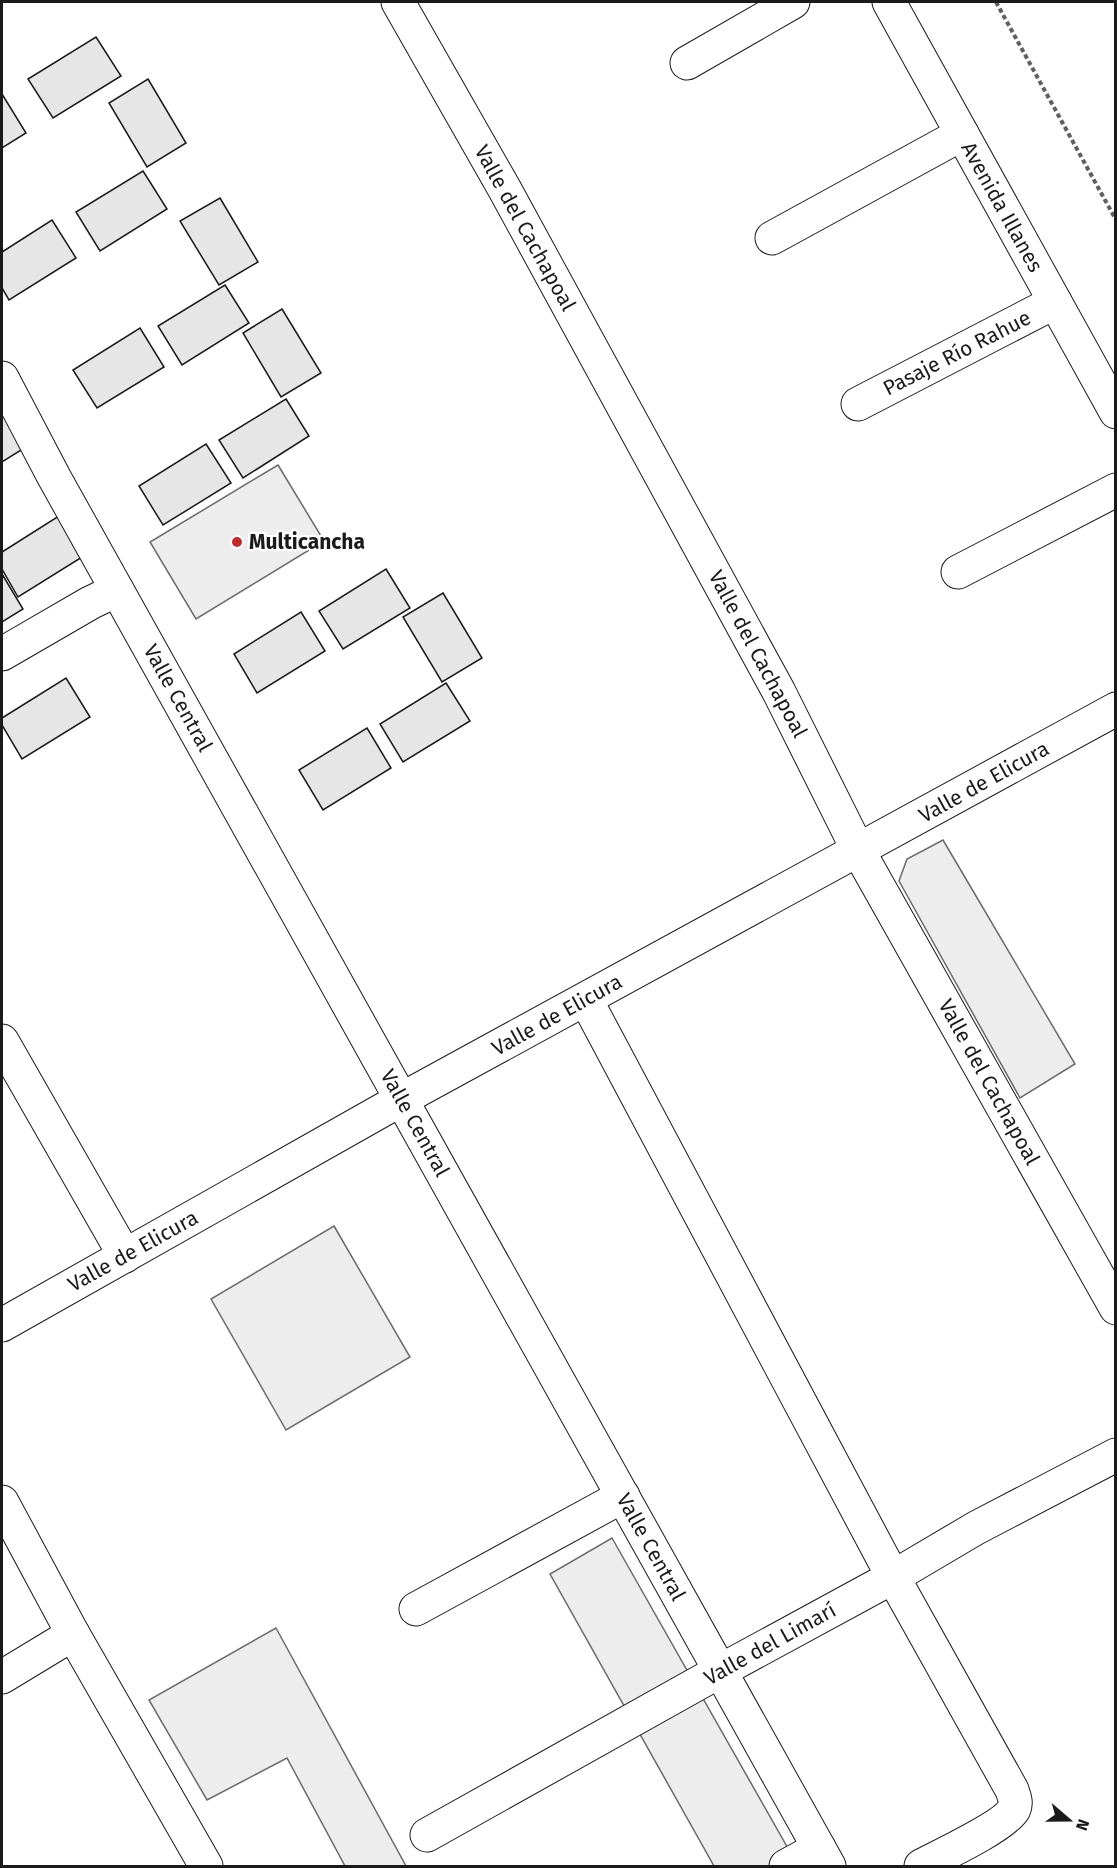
<svg xmlns="http://www.w3.org/2000/svg" width="1117" height="1868" font-family="'Fira Sans',sans-serif">
<style>
.built{fill:#ededed;stroke:#6a6a6a;stroke-width:1.5}
.building{fill:#e6e6e6;stroke:#1a1a1a;stroke-width:1.5}
.lines{fill:none;stroke-linecap:round;stroke-linejoin:round}
.minor-casing{stroke:#1a1a1a;stroke-width:35}
.path{stroke:#5f5f5f;stroke-width:4;stroke-dasharray:4.5 3;stroke-linecap:butt}
.minor{stroke:#fff;stroke-width:33}
.poi-dot{fill:#c62828;stroke:#fff;stroke-width:2}
.labels{text-anchor:middle;stroke-width:4.5;stroke-linejoin:round;paint-order:stroke}
.street-label{font-size:21px;fill:#1a1a1a;stroke:#fff}
.poi-label{font-size:21px;font-weight:bold;fill:#1a1a1a;stroke:#fff;text-anchor:start}
</style>
<rect width="100%" height="100%" fill="#fff"/>
<g class="built">
<path d="M278,465l46,76 -128,78 -46,-77z"/>
<path d="M943,840l132,224 -55,34 -121,-217 8,-22z"/>
<path d="M334,1226l76,131 -124,73 -75,-131z"/>
<path d="M612,1538l186,328h-84l-164,-292z"/>
<path d="M276,1628l130,238h-61l-58,-108 -80,42 -58,-100z"/>
</g>
<g class="building">
<path d="M96,37l25,39 -68,42 -25,-39z"/>
<path d="M148,79l38,64 -39,24 -38,-64z"/>
<path d="M2,94l24,39 -24,15z"/>
<path d="M143,171l24,38 -67,42 -24,-39z"/>
<path d="M220,198l38,64 -39,23 -39,-64z"/>
<path d="M52,220l24,38 -67,42 -7,-12v-36z"/>
<path d="M225,285l24,38 -67,42 -24,-39z"/>
<path d="M282,309l39,64 -40,24 -38,-64z"/>
<path d="M140,328l24,39 -67,41 -24,-38z"/>
<path d="M286,399l23,37 -66,42 -24,-38z"/>
<path d="M2,409l24,38 -24,15z"/>
<path d="M206,444l25,39 -68,42 -24,-39z"/>
<path d="M62,514l25,40 -69,43 -16,-28v-17z"/>
<path d="M386,569l24,39 -67,41 -24,-38z"/>
<path d="M2,574l21,35 -21,13z"/>
<path d="M443,593l39,65 -40,24 -39,-65z"/>
<path d="M301,612l24,39 -68,42 -23,-39z"/>
<path d="M66,678l24,39 -68,42 -20,-34v-7z"/>
<path d="M446,683l24,38 -67,41 -23,-38z"/>
<path d="M367,728l24,40 -68,42 -24,-40z"/>
</g>
<g class="lines">
<defs>
<g id="minor">
<path d="M398,2l106,186 275,504 79,158 258,458"/>
<path d="M889,2l227,410"/>
<path d="M687,63l106,-61"/>
<path d="M772,238l190,-104"/>
<path d="M2,378l52,99 775,1389"/>
<path d="M858,404l197,-102"/>
<path d="M958,572l158,-82"/>
<path d="M2,654l88,-51 27,-13"/>
<path d="M586,1000l307,577 119,213c2,6 5,13 2,19 -9,17 -74,47 -93,57"/>
<path d="M2,1041l123,215"/>
<path d="M2,1325l400,-226 714,-390"/>
<path d="M2,1502l71,132 133,232"/>
<path d="M416,1609l207,-113"/>
<path d="M2,1677l71,-43"/>
<path d="M427,1835l293,-164 173,-94 83,-49 140,-73"/>
<path d="M786,1866l33,-18"/>
</g>
</defs>
<use href="#minor" class="minor-casing"/>
<path class="path" d="M996,2l120,218"/>
<use href="#minor" class="minor"/>
</g>
<circle class="poi-dot" cx="237" cy="542" r="6"/>
<g class="labels">
<g class="street-label">
<text transform="translate(1002 207) rotate(61)" y="7">Avenida Illanes</text>
<text transform="translate(525 228) rotate(61)" y="7">Valle del Cachapoal</text>
<text transform="translate(957 353) rotate(-27)" y="7">Pasaje Río Rahue</text>
<text transform="translate(758 654) rotate(62)" y="7">Valle del Cachapoal</text>
<text transform="translate(178 698) rotate(61)" y="7">Valle Central</text>
<text transform="translate(984 782) rotate(-29)" y="7">Valle de Elicura</text>
<text transform="translate(557 1015) rotate(-29)" y="7">Valle de Elicura</text>
<text transform="translate(989 1082) rotate(61)" y="7">Valle del Cachapoal</text>
<text transform="translate(415 1123) rotate(61)" y="7">Valle Central</text>
<text transform="translate(133 1251) rotate(-29)" y="7">Valle de Elicura</text>
<text transform="translate(651 1547) rotate(61)" y="7">Valle Central</text>
<text transform="translate(770 1644) rotate(-29)" y="7">Valle del Limarí</text>
</g>
<g class="poi-label">
<text x="249" y="549">Multicancha</text>
</g>
</g>
<rect width="1117" height="1868" fill="none" stroke="#1a1a1a" stroke-width="6"/>
<g transform="translate(1069 1820) rotate(110)" stroke="#ffffff" stroke-width="4.5" paint-order="stroke">
<path d="M0-4.5L10 22L0 15L-10 22Z" fill="#1a1a1a"/>
<text y="-9" font-size="16" font-weight="bold" text-anchor="middle" fill="#1a1a1a">N</text>
</g>
</svg>
